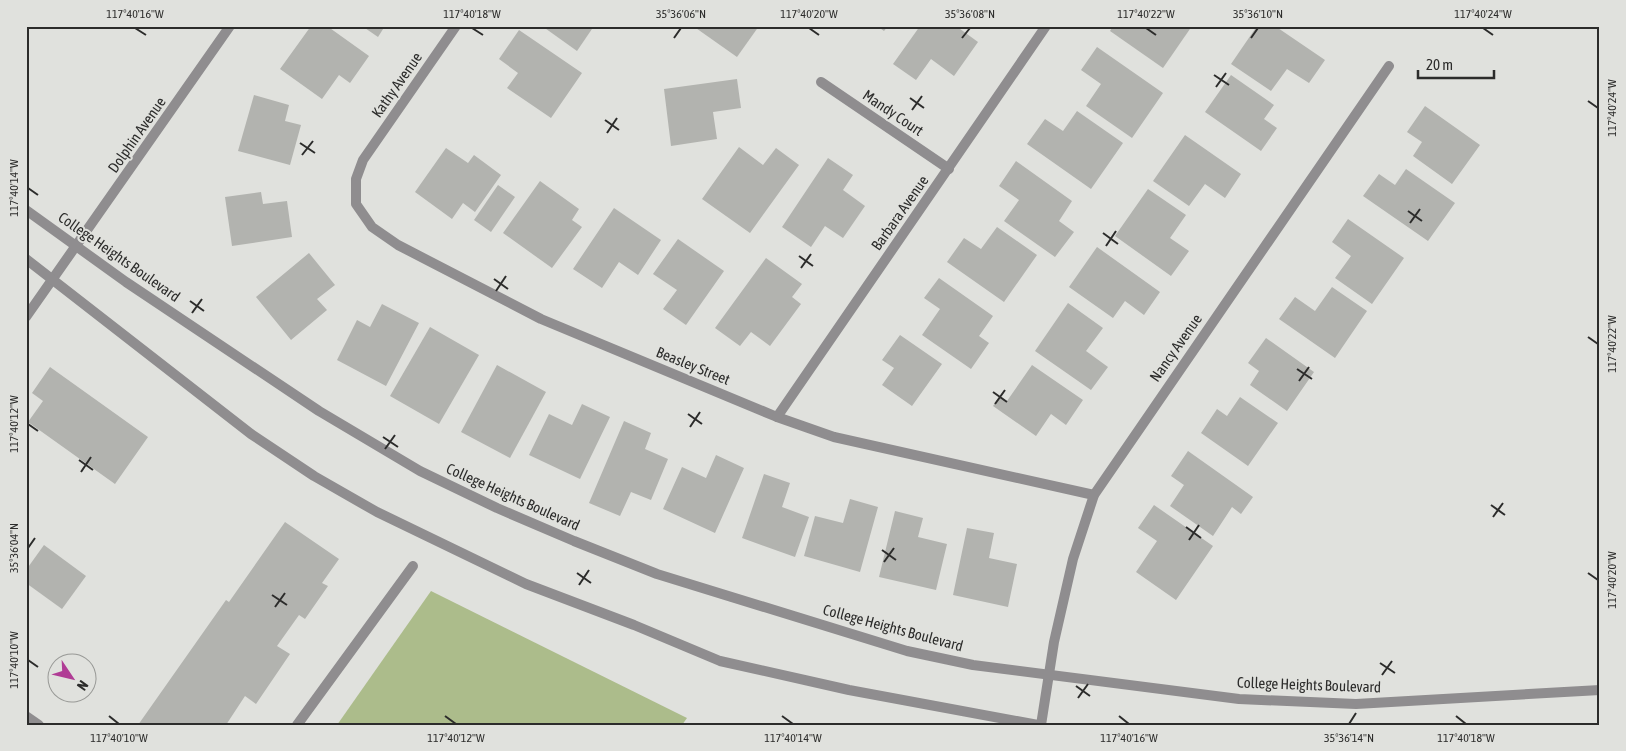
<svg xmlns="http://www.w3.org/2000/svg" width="1626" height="751" font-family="'Asap Condensed',sans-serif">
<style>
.green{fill:#acbc8b}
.building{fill:#b2b3af}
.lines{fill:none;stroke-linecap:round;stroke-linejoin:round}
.service{stroke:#8f8d8f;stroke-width:10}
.minor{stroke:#8f8d8f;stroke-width:10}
.tertiary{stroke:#8f8d8f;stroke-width:10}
.ticks{fill:none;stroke:#2c2c2b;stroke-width:2}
.labels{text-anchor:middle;stroke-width:4;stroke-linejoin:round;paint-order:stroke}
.street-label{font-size:15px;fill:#2c2c2b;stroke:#e0e1dd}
.neatline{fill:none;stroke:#2c2c2b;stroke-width:2}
.ticks-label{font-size:12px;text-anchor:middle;fill:#2c2c2b}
</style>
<rect width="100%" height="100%" fill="#e0e1dd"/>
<path class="green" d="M431,591l256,127 -5,7h-345z"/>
<g class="building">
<path d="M311,26h16l42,30 -19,27 -11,-8 -17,24 -42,-30z"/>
<path d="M362,26h23l-7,11z"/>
<path d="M542,26h52l-17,25z"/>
<path d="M693,26h66l-22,31z"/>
<path d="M877,26h11l-4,5z"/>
<path d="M920,26h36l22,16 -24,34 -23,-17 -15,21 -23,-16z"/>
<path d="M1113,26h79l-29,42 -53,-37z"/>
<path d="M1257,26h18l50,34 -16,23 -22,-14 -16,22 -40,-27z"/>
<path d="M519,30l63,43 -31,45 -44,-30 11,-15 -19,-14z"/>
<path d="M1097,47l66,46 -31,45 -46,-32 15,-22 -20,-14z"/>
<path d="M1231,75l43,30 -10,14 13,9 -16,23 -56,-39z"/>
<path d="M737,79l4,29 -28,4 4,27 -46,7 -7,-57z"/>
<path d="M254,95l35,10 -4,16 16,4 -11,40 -52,-14z"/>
<path d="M1425,106l55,39 -28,39 -39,-28 9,-14 -15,-10z"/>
<path d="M1077,111l46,32 -32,46 -64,-45 18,-25 18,12z"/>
<path d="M1185,135l56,39 -16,24 -20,-14 -16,22 -36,-25z"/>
<path d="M739,147l24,18 13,-17 23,17 -49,68 -48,-34z"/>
<path d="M446,148l22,15 6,-8 27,20 -26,37 -12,-9 -11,16 -37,-27z"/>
<path d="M828,158l25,17 -10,15 22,16 -22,32 -18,-12 -14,21 -29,-20z"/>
<path d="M1016,161l56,40 -13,20 15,11 -19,25 -51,-36 15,-21 -20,-14z"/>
<path d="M1406,169l49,34 -27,38 -65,-45 16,-22 16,11z"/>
<path d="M540,181l39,28 -7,11 10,7 -30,41 -49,-35z"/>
<path d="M498,185l17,12 -24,35 -17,-12z"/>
<path d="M1148,189l38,26 -16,23 19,13 -18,25 -56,-40z"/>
<path d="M261,192l2,12 24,-3 5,36 -60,9 -7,-49z"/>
<path d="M614,208l47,32 -23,35 -19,-13 -17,26 -29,-19z"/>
<path d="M1348,219l56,39 -32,46 -37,-26 16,-22 -19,-14z"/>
<path d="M997,227l40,28 -33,47 -57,-40 17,-24 17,11z"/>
<path d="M678,239l46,32 -38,54 -23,-16 14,-19 -24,-16z"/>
<path d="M1097,247l63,45 -16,23 -19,-14 -12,17 -44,-31z"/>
<path d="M309,253l26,32 -18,14 10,11 -36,30 -35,-43z"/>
<path d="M766,258l36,26 -10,13 9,7 -31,42 -19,-14 -11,14 -25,-18z"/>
<path d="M939,278l54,38 -14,20 10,7 -18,26 -49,-34 18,-26 -16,-11z"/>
<path d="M1332,287l35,24 -32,47 -56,-39 16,-22 20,14z"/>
<path d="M1068,303l35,25 -17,23 22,16 -17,23 -56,-39z"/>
<path d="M382,304l37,19 -33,63 -49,-26 20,-40 13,7z"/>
<path d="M430,327l49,28 -40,69 -49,-28z"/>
<path d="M900,335l42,29 -30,42 -30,-21 12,-17 -12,-8z"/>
<path d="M1266,338l48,34 -27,39 -37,-26 9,-14 -11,-8z"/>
<path d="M497,365l49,27 -36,66 -49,-26z"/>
<path d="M1032,365l51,35 -17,25 -15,-11 -15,22 -43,-30 7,-10 7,5z"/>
<path d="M50,367l98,70 -33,47 -87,-62 15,-21 -11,-8z"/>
<path d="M1240,397l38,26 -30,43 -47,-33 16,-24 10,7z"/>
<path d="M582,404l28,13 -30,62 -51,-24 20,-41 23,11z"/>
<path d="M624,421l27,12 -6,16 23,10 -17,41 -20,-8 -11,24 -31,-13z"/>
<path d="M1188,451l65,46 -12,17 -9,-7 -19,29 -43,-30 14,-21 -13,-9z"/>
<path d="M716,455l28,13 -29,65 -52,-24 19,-42 24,11z"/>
<path d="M764,474l26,9 -8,24 27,10 -14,40 -53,-19z"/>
<path d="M850,499l28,8 -18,65 -56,-16 11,-40 28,7z"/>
<path d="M1154,505l59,41 -37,54 -40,-28 21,-31 -19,-13z"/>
<path d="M895,511l28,7 -5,19 29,7 -11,46 -57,-13z"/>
<path d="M285,522l54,37 -17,24 6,3 -23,33 -6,-4 -22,31 13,8 -34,50 -11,-8 -19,29h-88l88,-125 3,2z"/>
<path d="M967,528l27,5 -5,25 28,6 -9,43 -55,-12z"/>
<path d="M44,545l42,31 -24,33 -36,-26v-13z"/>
</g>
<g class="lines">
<g class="service">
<path d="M26,716l13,9"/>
<path d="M297,725l116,-159"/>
</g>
<g class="minor">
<path d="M456,26l-93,134 -7,19v25l16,23 26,18 143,74 236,98 57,20 260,58"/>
<path d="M821,82l128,87"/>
<path d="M26,317l204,-291"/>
<path d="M777,417l269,-391"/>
<path d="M1041,725l13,-83 19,-83 21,-64 295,-429"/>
</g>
<g class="tertiary">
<path d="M26,210l100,72 193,129 101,60 77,37 77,33 83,33 250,77 66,14 266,34 117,5 244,-14"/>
<path d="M26,259l225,175 63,42 63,36 149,72 108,41 86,36 129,29 189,35"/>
</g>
</g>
<path class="ticks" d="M135,28l11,7M472,28l11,7M809,28l10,7M1146,28l10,7M1483,28l10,7M674,38l7,-10M962,38l8,-10M1251,38l7,-10M1214,75l15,10M1216,87l10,-14M910,98l14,10M1588,101l10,7M912,110l10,-14M605,120l14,10M607,133l10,-15M300,143l15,10M302,155l11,-14M28,188l10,7M1408,211l14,10M1410,223l10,-14M1103,233l15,11M1106,246l10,-15M799,256l14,10M801,268l10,-14M494,279l14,10M496,291l10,-15M190,301l14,10M192,313l10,-14M1588,337l10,7M1297,369l15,10M1299,381l10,-14M993,392l14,10M995,404l10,-14M688,414l14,10M28,424l10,7M690,427l10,-15M383,437l15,10M385,449l10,-14M79,460l14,10M81,472l10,-15M1491,505l14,10M1493,517l10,-14M1186,527l15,11M1189,540l10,-15M28,548l7,-10M882,550l14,10M884,562l10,-14M577,573l14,10M1588,573l10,7M579,585l10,-15M272,595l15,10M275,607l10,-14M28,660l10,7M1380,663l15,10M1382,675l10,-14M1076,686l14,10M1078,698l10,-14M109,716l10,8M445,716l11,8M782,716l11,8M1119,716l10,8M1456,716l10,8M1349,724l7,-11"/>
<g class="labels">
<g class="street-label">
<text transform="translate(397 85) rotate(-55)" y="5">Kathy Avenue</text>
<text transform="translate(893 113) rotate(34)" y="5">Mandy Court</text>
<text transform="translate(137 135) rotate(-55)" y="5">Dolphin Avenue</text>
<text transform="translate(900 213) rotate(-55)" y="5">Barbara Avenue</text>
<text transform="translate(119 257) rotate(35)" y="5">College Heights Boulevard</text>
<text transform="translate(1176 348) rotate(-55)" y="5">Nancy Avenue</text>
<text transform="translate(693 366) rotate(22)" y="5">Beasley Street</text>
<text transform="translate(513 497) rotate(24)" y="5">College Heights Boulevard</text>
<text transform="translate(893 628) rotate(15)" y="5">College Heights Boulevard</text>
<text transform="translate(1309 685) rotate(2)" y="5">College Heights Boulevard</text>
</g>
</g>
<rect width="1626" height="751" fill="none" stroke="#e0e1dd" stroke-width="55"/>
<g transform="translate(72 678) rotate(125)"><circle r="24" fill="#e0e1dd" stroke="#989996"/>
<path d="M0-4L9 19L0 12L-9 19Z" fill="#b03c95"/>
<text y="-8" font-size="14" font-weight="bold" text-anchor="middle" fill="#2c2c2b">N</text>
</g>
<path d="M1418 70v8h76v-8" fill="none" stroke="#2c2c2b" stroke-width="2.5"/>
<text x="1426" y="70" font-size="15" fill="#2c2c2b" stroke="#e0e1dd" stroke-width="4" paint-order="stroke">20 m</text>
<rect x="28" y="28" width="1570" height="696" class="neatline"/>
<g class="ticks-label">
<text x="135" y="18">117°40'16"W</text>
<text x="472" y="18">117°40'18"W</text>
<text x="681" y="18">35°36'06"N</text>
<text x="809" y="18">117°40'20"W</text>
<text x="970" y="18">35°36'08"N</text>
<text x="1146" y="18">117°40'22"W</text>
<text x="1258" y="18">35°36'10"N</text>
<text x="1483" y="18">117°40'24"W</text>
<text transform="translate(1612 108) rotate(-90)" y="4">117°40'24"W</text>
<text transform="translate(14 188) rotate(-90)" y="4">117°40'14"W</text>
<text transform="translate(1612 344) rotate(-90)" y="4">117°40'22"W</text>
<text transform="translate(14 424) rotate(-90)" y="4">117°40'12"W</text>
<text transform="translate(14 548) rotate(-90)" y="4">35°36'04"N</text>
<text transform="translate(1612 580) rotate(-90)" y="4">117°40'20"W</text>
<text transform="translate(14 660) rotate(-90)" y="4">117°40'10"W</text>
<text x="119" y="742">117°40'10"W</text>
<text x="456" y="742">117°40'12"W</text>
<text x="793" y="742">117°40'14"W</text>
<text x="1129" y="742">117°40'16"W</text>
<text x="1349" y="742">35°36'14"N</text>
<text x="1466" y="742">117°40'18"W</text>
</g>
</svg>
